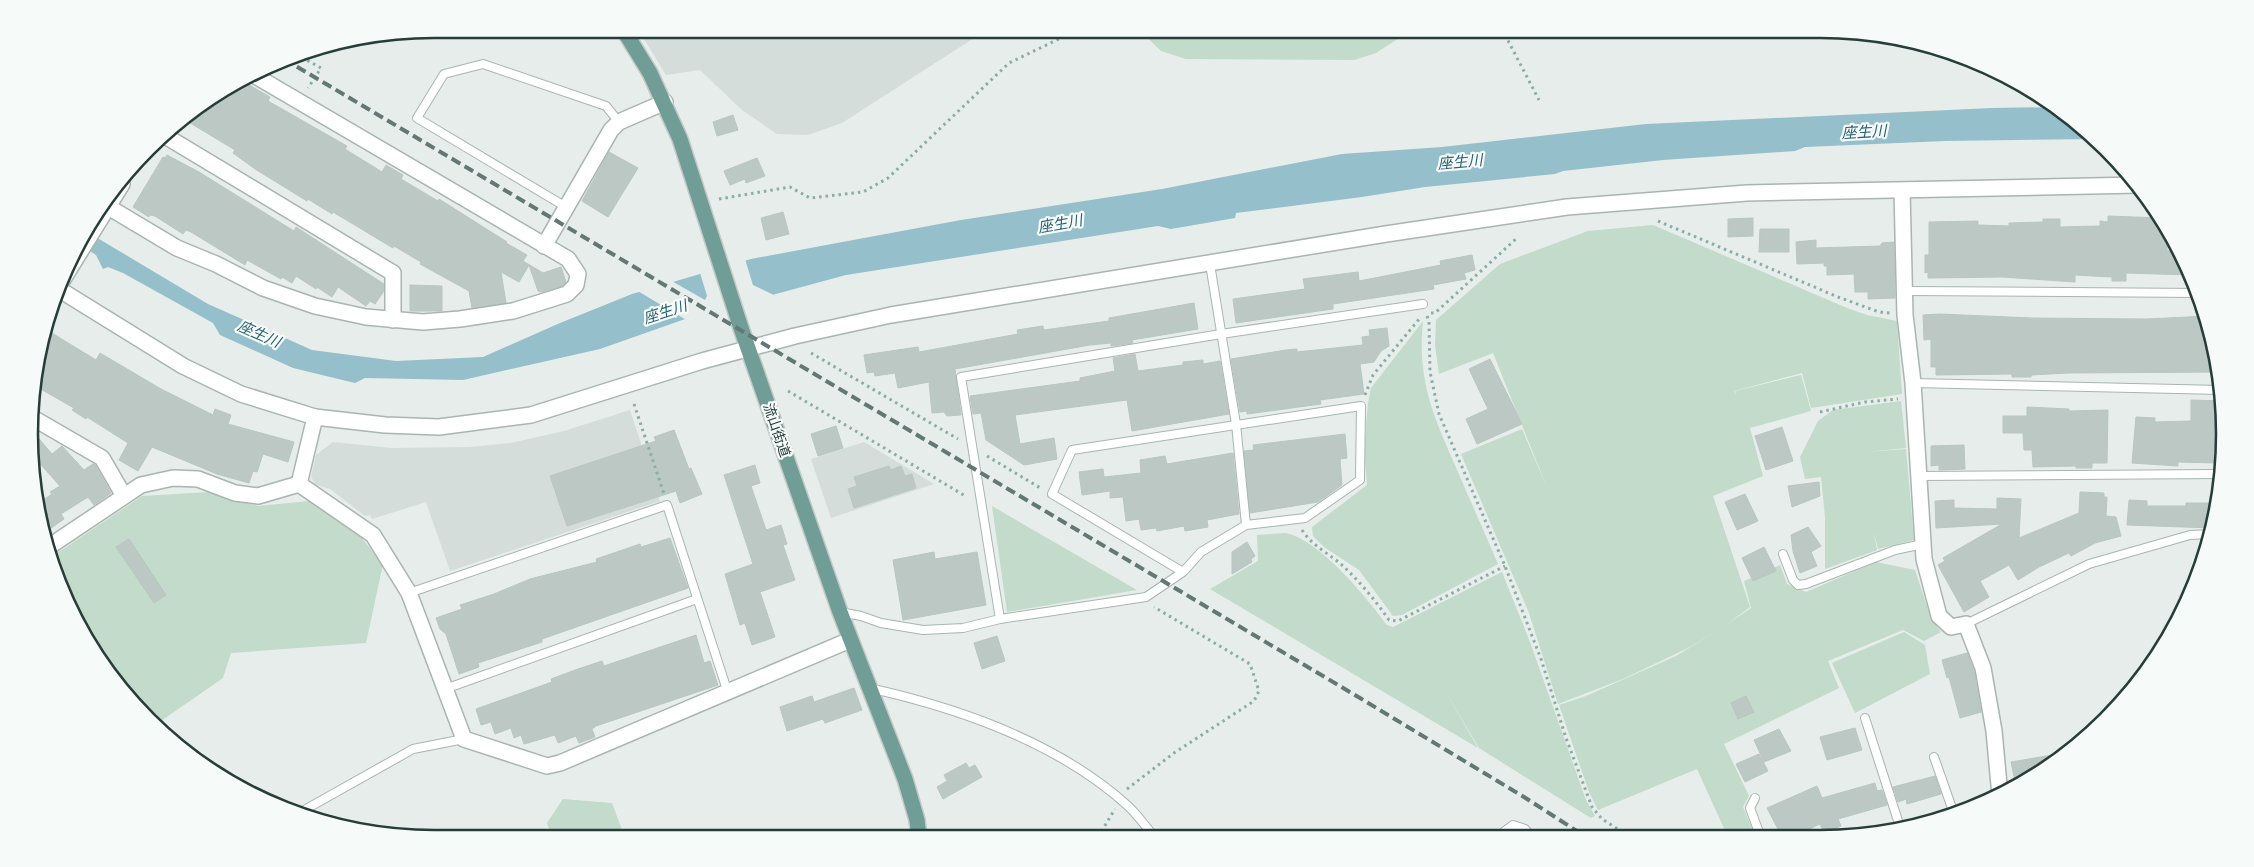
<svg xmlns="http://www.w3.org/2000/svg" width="2254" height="867" font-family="Manrope,'Noto Sans JP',sans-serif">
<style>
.built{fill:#d4ddda}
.green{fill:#c2dbcb}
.water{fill:#95bfcb}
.pier{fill:#e6edea}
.building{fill:#bcc8c4;stroke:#b9c6c2}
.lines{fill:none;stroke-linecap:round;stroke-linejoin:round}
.service-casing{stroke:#a9b5b1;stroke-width:10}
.minor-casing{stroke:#a9b5b1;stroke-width:18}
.tertiary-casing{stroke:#a9b5b1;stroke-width:18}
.primary-casing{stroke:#c3c9c8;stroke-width:18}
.path{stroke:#8aada4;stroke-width:3;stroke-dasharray:2.5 4;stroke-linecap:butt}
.service{stroke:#fff;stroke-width:8}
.minor{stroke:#fff;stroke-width:15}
.tertiary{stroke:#fff;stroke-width:15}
.primary{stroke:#709d95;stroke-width:15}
.rail{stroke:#627874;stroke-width:4;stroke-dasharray:10 5;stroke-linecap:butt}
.labels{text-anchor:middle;stroke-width:4.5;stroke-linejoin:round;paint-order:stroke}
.street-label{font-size:14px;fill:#273d39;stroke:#f6faf8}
.water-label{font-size:15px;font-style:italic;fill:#286172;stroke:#f6faf8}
.rim{fill:none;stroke:#273d39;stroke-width:2.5}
</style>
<rect width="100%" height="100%" fill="#e6edea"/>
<g class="built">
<path d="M638,29h350l-146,94 -34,12 -31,-1 -35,-24 -42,-40 -34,5z"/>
<path d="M630,410l30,91 -210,70 -24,-69 -54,17 -2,-4 -5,1 -35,-27 -14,-4 -5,-8 5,-22 17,-13 58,6 78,-1 42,-4 53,-12z"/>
<path d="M864,442l70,42 -103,34 -20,-59z"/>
</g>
<g class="green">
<path d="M1138,29h275l-37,24 -22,7 -168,-1 -25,-8z"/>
<path d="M1653,225l194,83 20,7 30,6 5,73 -91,14 -9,-35 -68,18 2,4 -1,-4 66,-16 10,36 -61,17 13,48 -50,20 37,111 -24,18 25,-17 -7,-27 36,-16 7,19 19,8 70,-30 39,8 17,51 9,11 -17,9 -21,-11 -75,31 11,27 -115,56 25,52 -6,11 12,28h-28l-30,-66 -99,41 -9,-18 -30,-87 27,-9 90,-40 46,-28 -32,19 -67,32 -65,25 -29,-91 -68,-159 61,-25 26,61 -55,-137 -54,21 -4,-28 1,-26 64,-56 88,-33z"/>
<path d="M1423,321c-6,62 11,96 35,151 13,31 27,61 40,92l-96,51 -9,1 -34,-46 -35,-23 -11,-11 -1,-9 55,-42 -3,-35 4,-47 3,-15z"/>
<path d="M1901,401l5,47 -40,4 40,-3 8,91 -36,9 -4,-17 3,18 -52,19v-52l-4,-40 -16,2 -5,-22 18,-36 15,-11z"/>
<path d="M209,492l49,14 51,-5 51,35 23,28 -17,79 -135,10 -8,25 -65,45 -61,-65 -38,-70 -9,-30 92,-62z"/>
<path d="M992,506l145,84 -130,22z"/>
<path d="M1286,533c35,8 80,64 101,92l6,2 109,-55 28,70 56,158 9,16 -4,2 -112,-70 -35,-59 34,59 -268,-159 48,-28 -1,-26z"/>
<path d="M1904,632l21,13 5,29 -75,39 -23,-50z"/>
<path d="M563,799l49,4 13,35h-73l-5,-15z"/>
</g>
<path class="water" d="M2058,107l37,32 -150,2 -140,6 -10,4 -132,9 -100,11 -8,3 -130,13 -63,10 -126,16 -1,5 -64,11 -13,-3 -312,49 -158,43 -88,31 -137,31 -98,-2 -10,5 -62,-15 -73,-33 -7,-12 -90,-50 -15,-6 -5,2 -7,-14 -18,-12 6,-13 124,74 104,46 84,11 87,-4 77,-34 72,-29 119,-35 210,-39 201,-31 180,-35 100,-7 204,-23 346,-16z"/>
<path class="pier" d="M745,259l8,26 25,12 -90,24 -52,-31 34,-10 35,20 2,-4 -7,-23z"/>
<g class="building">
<path d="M239,79l31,18 -2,4 79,45 -2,3 37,23 4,-7 17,10 -2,4 37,22 1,-2 68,43 -1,1 21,12 -4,6 20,12 18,-6 5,15 -4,4 -20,6 -4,-1 -9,-26 -10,17 -18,-10 5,31 -34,5 -3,-17 -49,-27 1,-2 -27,-16 -1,2 -60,-36 -1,2 -24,-15 -1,2 -52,-32 -22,-16 2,-3 -53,-32z"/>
<path d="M733,115l5,15 -21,6 -4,-14z"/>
<path d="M609,152l29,16 -30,49 -26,-16z"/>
<path d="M167,155l32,17 95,59 2,-4 88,57v7l-9,13 -5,-3 -4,5 -28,-19 -6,10 -15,-10 -1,2 -20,-13 -4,7 -10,-6 -1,2 -34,-19 -2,5 -54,-33 -5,-2 -3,4 -28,-18 -5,-1 -1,2 -16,-10 30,-50 2,1z"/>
<path d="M757,158l8,18 -19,7 -1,-4 -15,6 -6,-14z"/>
<path d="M783,212l6,22 -23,6 -5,-22z"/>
<path d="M2108,216l53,2 7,9 -1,24 13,-1 11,25 -65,-2v8h-14v-4l-37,-2v7l-73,-5 -74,1v-6l-3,1v-18h4v-33l49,-1v4l31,1v-3l34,-1v-3h17v8l40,-1v-5l8,1z"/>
<path d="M1753,218v18l-25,1v-18z"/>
<path d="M1760,229h29v23h-30z"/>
<path d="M1816,240v8l64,-2 2,-3 12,-1 1,56 -27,1v-7h-13l-1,-18 -27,1v-9h-3v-3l-27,1 -1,-22z"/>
<path d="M1472,255l3,15 -11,3 2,6 -33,6 1,4 -101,15v5l-97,14 -3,-24 72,-10 -2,-10 55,-7 1,9 82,-16 -1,-4z"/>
<path d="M410,285l32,1v25h-32z"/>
<path d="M1194,303l4,26 -66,11 1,3 -22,3v-3l-21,2 -135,24 6,46 -14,1 -3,-4 -12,1 -3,-31 -31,6 -3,-15 -20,3 -1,-4 -7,1 -3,-18 54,-8 1,5 99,-18 -1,-4 26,-4 1,4 65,-9v-3z"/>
<path d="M1939,314l93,4 115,1 60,-3 13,56 -152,1 -37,2v2h-19v-3l-76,1v-8h-5v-28l-7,1 -1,-25z"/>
<path d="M1387,328l2,18 -8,5 -7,11 -14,2 4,30 -44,6 1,4 -44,6 -30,4v-3l-7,1 -9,-53 55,-9 11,-1v3l66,-7 -1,-8 8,-1 -1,-6z"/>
<path d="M47,330l49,30 4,-7 61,36 52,26 2,-6 16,6 -3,9 66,18 -6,20 -25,-8 -6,18 -4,-1 -4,12 -32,-9 -65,-27 -14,24 -19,-11 9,-17 -41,-26 -1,2 -14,-9 2,-2 -42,-24 10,-45z"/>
<path d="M1135,354l3,17 45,-6v-3l20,-2v4l17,-3 9,53 -97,17 -5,-31 -112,15 5,29 34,-6 3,21 -33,6 -38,-25 -5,-27 -8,1 -3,-18 110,-15v-3l35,-7 -2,-13z"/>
<path d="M1490,359l32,65 -45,20 -11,-25 22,-10 -19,-40z"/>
<path d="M2191,400l31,1 1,30 -5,-1 -1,3v30l-39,-1v4l-46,-3 4,-46 19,1v4l36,-1z"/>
<path d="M2027,407l42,2v2l39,-1 -1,53h-15v5h-16v-2l-43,1 -1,-17h-8l-1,-17h-20v-17h24z"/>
<path d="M836,426l7,22 -25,8 -7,-22z"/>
<path d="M1782,427l11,34 -27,9 -11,-34z"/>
<path d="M674,430l15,39 2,-1 11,26 -22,9 -4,-12 -109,35 -17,-50 106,-35 -2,-4z"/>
<path d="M34,433l18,21 10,-8 22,24 9,-6 2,1 16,28 -17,12 -6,-8 -27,17 3,5 -21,15 -7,-29 16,-11 -2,-2 10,-6 -25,-28z"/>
<path d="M1345,434l2,24 -7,1 2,26 -24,17 -68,11 -6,-62 10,-1 -1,-5z"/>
<path d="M1964,445l1,24 -26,1v-5l-8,1v-20z"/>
<path d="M1233,453l6,61 -32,6 1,7 -23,4 -1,-5 -27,5 -1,-3 -15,2 -2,-11 -13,2 -3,-24 -13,1v-7l-28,4 -3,-23 24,-3 1,8 37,-4 -1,-13 25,-4 2,8z"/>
<path d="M755,465l5,18 -9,3 15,44 15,-5 6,19 -4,1 12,35 -35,12 15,45 -23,8 -7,-22 -5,2 -15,-51 28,-10 -29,-89z"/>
<path d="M889,466l2,4 10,-4 4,10 7,-2 4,14 -62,20 -6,-19 9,-3 -3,-9z"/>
<path d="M1819,482l1,14 -28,11 -4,-21z"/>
<path d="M2080,492l24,1v4h3l-1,19 10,1 5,19 -26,7 -24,13 -2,-3 -30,14 -21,13 -9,-15 -29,16 9,16 -25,15 -26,-47 7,-4 -2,-3 59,-34 -66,4 -1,-27 19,-1v8l43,1v-11l24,1 -2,39 60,-25z"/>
<path d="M1745,494l13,27 -21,9 -12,-28z"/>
<path d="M2129,500l18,1v5h39v-3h29l-2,25 -86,-3z"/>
<path d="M1808,527l13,19 -10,6 6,14 -17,7 -7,-22 -2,-16z"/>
<path d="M670,538l18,50 -146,51v3l-64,21 1,4 -20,7 -13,-40 -6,-5 -4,-11 26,-9 -2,-4 34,-11 36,-15 67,-17 -1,-3 44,-15 1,3z"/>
<path d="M129,539l37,56 -12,8 -38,-56z"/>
<path d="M1247,542l8,14 -4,3 1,3 -20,12v-22z"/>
<path d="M1764,547l12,24 -23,10 -11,-23z"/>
<path d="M934,552l1,7 42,-7 9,53 -83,15 -10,-60z"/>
<path d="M696,635l8,28 6,-2 8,24 -122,41 -4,3 3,8 -16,6 -3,-7 -18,7 -3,-8 -31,9 -3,-9 -7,3 -3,-10 -16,6 -4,-12 -10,3 -5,-16 76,-27 -1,-3 27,-10 24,-8 2,5z"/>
<path d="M997,636l8,25 -23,8 -8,-26z"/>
<path d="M1967,653l7,18 7,41 -21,6 -11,-41 -2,1 -5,-18z"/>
<path d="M854,688l8,22 -37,13 -2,-4 -36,12 -7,-24 32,-11 2,6z"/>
<path d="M1746,696l8,16 -16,7 -7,-16z"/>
<path d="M1855,728l7,22 -35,10 -7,-23z"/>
<path d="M1779,729l12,22 -27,11 -10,-22z"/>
<path d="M2064,753l-33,23 -15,10 -5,-24z"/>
<path d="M1759,754l9,17 -23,11 -9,-18z"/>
<path d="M966,763l3,5 6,-3 7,12 -39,22 -6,-12 10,-6 -3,-6z"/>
<path d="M1935,776l6,18 -34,10 -1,-5 -8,3 -5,-15z"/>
<path d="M1875,783l2,8 5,-1 5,15 -49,14 3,7 -17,7 -4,-9 -24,11h-15l-14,-27 50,-22 5,12z"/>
</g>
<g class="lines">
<defs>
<g id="service">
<path d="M566,207l-149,-89 27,-44 39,-10 123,42 13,16"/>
<path d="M1210,264l26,160 10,101"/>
<path d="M1906,291l293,2"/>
<path d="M1913,383l309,7"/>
<path d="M1918,476l304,-2"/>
<path d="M1783,554l10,26 5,5 8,-1 89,-34 28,-6"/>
<path d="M409,593l258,-88 61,188"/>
<path d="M840,612l21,4 20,7 42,7 40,-2 37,-9 146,-22 37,-25 18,-20 45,-27 59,-7 55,-38 1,-74 -289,44 -20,44 131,78"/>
<path d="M1000,619l-39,-242 260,-43 202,-30"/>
<path d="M1966,624l123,-60 101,-29 22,-1"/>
<path d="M869,688c90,20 188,54 258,117 10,9 18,21 27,31"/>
<path d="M445,689l252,-90"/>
<path d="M1865,718l35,109"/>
<path d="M1934,757l19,54"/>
<path d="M1755,798l-5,10 10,27"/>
<path d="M299,813l114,-64 51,-10"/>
<path d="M1864,835l24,-5"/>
<path d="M1498,836l15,-11 12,4 6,7"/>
</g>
<g id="minor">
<path d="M162,134l231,139v47"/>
<path d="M1902,191l3,124 8,68 11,176 15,57 12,11 15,-3 17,44 11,63 6,65"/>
<path d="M105,205l72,43 39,16 47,24 52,18 51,11 57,5 37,-3 53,-8 54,-17 9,-9 2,-11 -10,-15 -316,-185"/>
<path d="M544,246l67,-116 8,-8 46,-20"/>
<path d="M57,289l65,-105"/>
<path d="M33,418l69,40 22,38"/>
<path d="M299,484l16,-67"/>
<path d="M47,548l94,-63 32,-7 25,1 37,14 23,3 41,-12 74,51 36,58 55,146 83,27 13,-3 290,-123"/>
</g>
<path id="tertiary" d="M57,288l126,78 58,28 74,23 70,8 54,2 92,-12 171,-54 93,-25 96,-21 495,-81 181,-27 180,-14 391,-8"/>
<path id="primary" d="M623,29l27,44 30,66 61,189 99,284 65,167 12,41 2,17"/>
</defs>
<use href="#service" class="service-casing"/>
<use href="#minor" class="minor-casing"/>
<use href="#tertiary" class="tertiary-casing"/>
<use href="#primary" class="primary-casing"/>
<g class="path">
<path d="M1502,29l37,71"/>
<path d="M296,54l25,14 -13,20"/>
<path d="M719,199l71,-12 20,11 53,-6 25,-14 121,-115 52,-25 13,-9"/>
<path d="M1658,221l180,76 41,15 11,1"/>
<path d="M1431,313h4l82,-75"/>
<path d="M1427,316l2,5 1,51 9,42 66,152 36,93 25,79 26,69 10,12 25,16"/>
<path d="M811,353l147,86"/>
<path d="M788,391l179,106"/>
<path d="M1365,395l8,-20 47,-57"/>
<path d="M634,404l30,90"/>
<path d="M1820,412l45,-10 33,-3"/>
<path d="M987,456l55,33"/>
<path d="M1302,530c10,16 28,24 41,36 17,16 33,35 46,54l9,1 107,-55"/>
<path d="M1127,789l47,-36 80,-52 5,-10 -9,-27 -96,-57"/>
<path d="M1098,837l17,-28"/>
</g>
<use href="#service" class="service"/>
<use href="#minor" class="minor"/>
<use href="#tertiary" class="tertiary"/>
<use href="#primary" class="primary"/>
<path class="rail" d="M284,59l1076,639 164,99 59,38"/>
</g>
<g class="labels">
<g class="street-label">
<text transform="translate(777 430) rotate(71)" y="5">流山街道</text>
</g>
<g class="water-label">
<text transform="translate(1864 132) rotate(-3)" y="5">座生川</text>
<text transform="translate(1460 162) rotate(-5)" y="5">座生川</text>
<text transform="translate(1060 224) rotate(-10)" y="5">座生川</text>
<text transform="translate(665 312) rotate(-18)" y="5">座生川</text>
<text transform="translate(259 334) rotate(24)" y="5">座生川</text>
</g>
</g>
<path d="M0 0H2254V867H0ZM434 38H1820A396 396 0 0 1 2216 434V434A396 396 0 0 1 1820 830H434A396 396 0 0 1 38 434V434A396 396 0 0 1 434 38Z" fill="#f6faf8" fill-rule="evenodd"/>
<path class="rim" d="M434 38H1820A396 396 0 0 1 2216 434V434A396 396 0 0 1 1820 830H434A396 396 0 0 1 38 434V434A396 396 0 0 1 434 38Z"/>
</svg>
